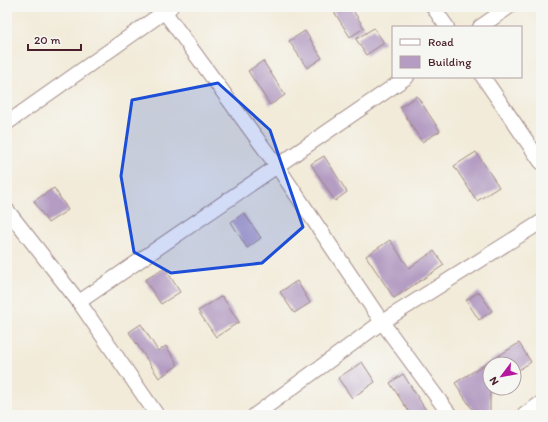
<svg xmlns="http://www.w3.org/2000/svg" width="548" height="422" font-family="Itim,sans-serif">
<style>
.building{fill:#b49cc2}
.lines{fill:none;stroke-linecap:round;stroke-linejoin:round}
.minor-casing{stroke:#9e8582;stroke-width:16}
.minor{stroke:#fff;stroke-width:14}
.marked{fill:#1d4ed8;fill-opacity:0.2;stroke:#1d4ed8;stroke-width:3;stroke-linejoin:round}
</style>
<rect width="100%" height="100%" fill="#f6f6f2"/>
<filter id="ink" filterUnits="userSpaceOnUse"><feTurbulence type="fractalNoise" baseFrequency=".025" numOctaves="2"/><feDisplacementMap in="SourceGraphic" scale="8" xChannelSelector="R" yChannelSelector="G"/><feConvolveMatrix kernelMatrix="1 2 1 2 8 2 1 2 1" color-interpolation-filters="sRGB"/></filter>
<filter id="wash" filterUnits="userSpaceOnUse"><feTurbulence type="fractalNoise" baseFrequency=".012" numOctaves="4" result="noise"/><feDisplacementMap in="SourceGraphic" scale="16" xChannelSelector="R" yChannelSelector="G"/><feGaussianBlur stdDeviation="0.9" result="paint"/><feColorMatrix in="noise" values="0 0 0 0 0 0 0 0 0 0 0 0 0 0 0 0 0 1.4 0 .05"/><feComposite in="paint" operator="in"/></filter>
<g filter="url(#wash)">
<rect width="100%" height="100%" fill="#f2ebd9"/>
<g id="blocks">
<g class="building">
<path d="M331,7h20l13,21 -14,9z"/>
<path d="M374,28l10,15 -18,12 -10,-16z"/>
<path d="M305,31l17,27 -15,10 -18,-27z"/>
<path d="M263,61l22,34 -15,10 -22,-34z"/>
<path d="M417,96l23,35 -18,11 -22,-35z"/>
<path d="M476,152l23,35 -22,14 -23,-35z"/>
<path d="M324,156l23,36 -12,9 -24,-37z"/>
<path d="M54,188l14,22 -20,13 -14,-22z"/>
<path d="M244,213l17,25 -14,10 -16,-26z"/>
<path d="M390,240l19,28 25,-17 10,14 -50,33 -28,-42z"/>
<path d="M165,268l15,24 -19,12 -16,-24z"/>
<path d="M297,281l13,22 -16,10 -14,-21z"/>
<path d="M479,292l13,19 -13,9 -13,-20z"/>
<path d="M222,296l17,26 -23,15 -18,-26z"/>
<path d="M141,324l17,27 8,-5 12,19 -19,13 -30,-46z"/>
<path d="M519,343l12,19 -14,9 -3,-7h-24v51h-14l-21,-32z"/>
<path d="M362,362l13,20 -23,16 -14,-20z"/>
<path d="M403,374l26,41h-18l-21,-32z"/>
</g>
</g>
</g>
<g filter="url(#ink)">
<use href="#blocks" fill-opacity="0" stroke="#9e8582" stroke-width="1"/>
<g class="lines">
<defs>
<g id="minor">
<path d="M161,7l116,159 105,156 68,93"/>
<path d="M433,7l14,20"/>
<path d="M480,27l29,-20"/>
<path d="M483,77l58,85"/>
<path d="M7,123l164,-116"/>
<path d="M7,210l72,92 78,113"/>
<path d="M79,302l328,-225"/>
<path d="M255,415l127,-93 159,-100"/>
<path d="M524,415l17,-12"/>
</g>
</defs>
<use href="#minor" class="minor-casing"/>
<use href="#minor" class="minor"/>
</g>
</g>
<path class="marked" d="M218,83l52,47 33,97 -41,36 -91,10 -37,-21 -13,-76 11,-76z"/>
<rect width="548" height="422" fill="none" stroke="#f6f6f2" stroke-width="24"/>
<rect x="392" y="26" width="130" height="52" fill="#f6f6f2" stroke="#b1a0a2"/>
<rect x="400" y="39" width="20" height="6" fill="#ffffff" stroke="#b1a0a2"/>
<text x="428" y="46" font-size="12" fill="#4a1f2b">Road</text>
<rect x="400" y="56" width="20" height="12" fill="#b49cc2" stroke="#b1a0a2"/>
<text x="428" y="66" font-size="12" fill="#4a1f2b">Building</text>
<g transform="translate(502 376) rotate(238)"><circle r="19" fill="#f6f6f2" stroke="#b1a0a2"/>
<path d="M0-3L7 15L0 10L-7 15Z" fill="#b5179e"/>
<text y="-6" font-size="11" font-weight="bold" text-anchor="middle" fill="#4a1f2b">N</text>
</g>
<path d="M28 44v6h53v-6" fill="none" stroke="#4a1f2b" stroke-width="2"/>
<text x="34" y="44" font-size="12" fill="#4a1f2b" stroke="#f6f6f2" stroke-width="3" paint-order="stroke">20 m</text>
</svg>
